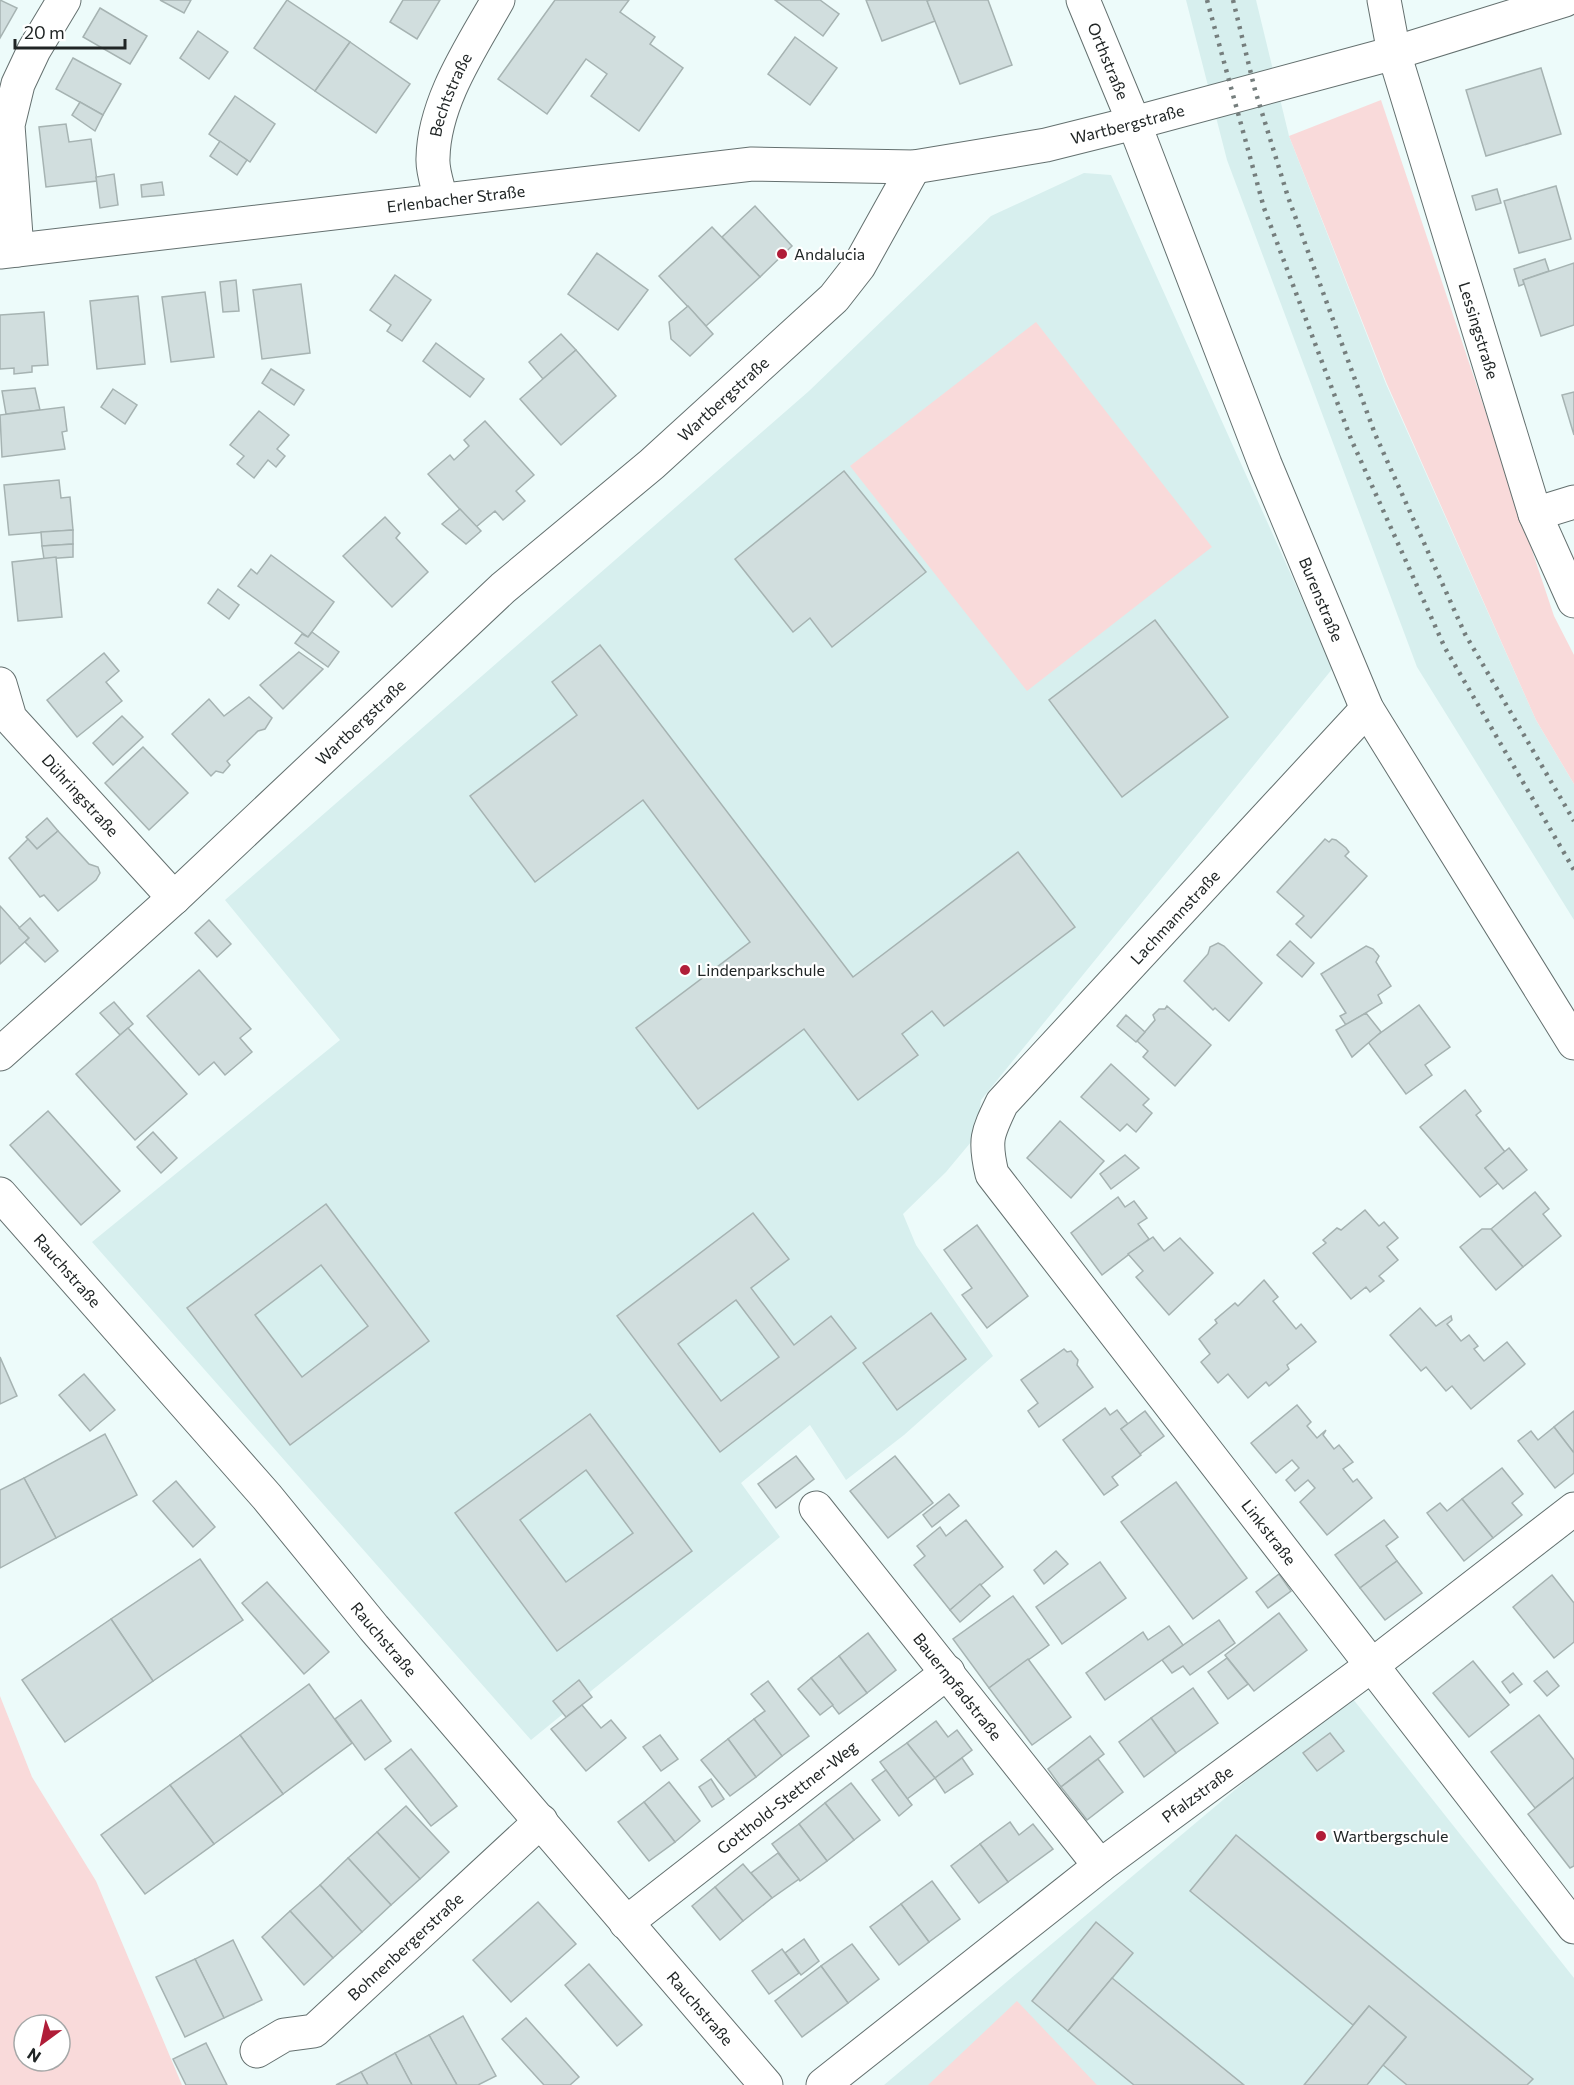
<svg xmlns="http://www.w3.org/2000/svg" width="1574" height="2085" font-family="Commissioner,sans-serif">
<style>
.built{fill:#d7efee}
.green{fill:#f9dada;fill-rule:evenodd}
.building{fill:#d1dede;stroke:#a6b3b2;stroke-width:1.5;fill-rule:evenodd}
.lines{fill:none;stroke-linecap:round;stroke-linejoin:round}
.minor-casing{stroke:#64706f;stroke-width:35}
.minor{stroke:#fff;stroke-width:33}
.rail{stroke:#757e7d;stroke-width:4.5;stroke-dasharray:3 6;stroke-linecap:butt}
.poi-dot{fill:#b01d38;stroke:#fff;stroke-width:2}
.labels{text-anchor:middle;stroke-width:4.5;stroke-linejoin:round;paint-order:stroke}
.street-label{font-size:16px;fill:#202525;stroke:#fff}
.poi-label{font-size:16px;fill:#202525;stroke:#fff;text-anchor:start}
</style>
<rect width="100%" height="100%" fill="#edfbfa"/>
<g class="built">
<path d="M1186,0h70l33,136 97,248 150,336 38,64v136l-157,-253 -190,-507z"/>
<path d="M1084,173l27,2 222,493 -352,432 -5,36 -30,36 -43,42 13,31 77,111 -89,79 -58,45 -36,-55 -69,58 39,54 -249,203 -439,-498 248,-202 -115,-140 584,-509 182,-175z"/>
<path d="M1349,1694l225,284v107h-690z"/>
</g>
<g class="green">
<path d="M1381,100l173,516 20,39v129l-38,-64 -149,-336 -98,-248z"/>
<path d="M1036,322l176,225 -185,144 -177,-225z"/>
<path d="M0,1696l32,81 64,104 86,204h-182zM24,2025h36v36h-36z"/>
<path d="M1017,2001l80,84h-169z"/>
</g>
<g class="building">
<path d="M0,0l17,8 -17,30z"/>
<path d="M160,0h31l-7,13z"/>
<path d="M287,0l63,42 -35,49 -61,-43z"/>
<path d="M403,0h37l-23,39 -27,-17z"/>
<path d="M555,0h74l-9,12 35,25 -5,7 33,24 -44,63 -48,-35 16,-22 -21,-15 -39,55 -49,-35z"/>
<path d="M775,0h45l19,14 -16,22z"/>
<path d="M866,0h61l8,21 -53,20z"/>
<path d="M930,0h58l24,65 -52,19 -33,-83z"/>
<path d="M100,8l47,28 -17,28 -47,-27z"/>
<path d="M198,31l30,21 -19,27 -29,-21z"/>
<path d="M795,37l42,31 -27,37 -42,-31z"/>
<path d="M350,42l60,42 -34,49 -61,-42z"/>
<path d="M73,58l48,26 -18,31 -47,-26z"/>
<path d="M1541,68l20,66 -75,22 -20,-66z"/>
<path d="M235,96l40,28 -25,38 -41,-28z"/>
<path d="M80,102l23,13 -8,16 -23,-16z"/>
<path d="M66,124l3,18 22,-3 6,42 -51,6 -7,-60z"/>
<path d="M220,141l27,19 -10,15 -27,-19z"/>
<path d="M114,174l4,31 -18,3 -4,-31z"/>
<path d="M162,182l2,13 -22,2 -1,-12z"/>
<path d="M1556,186l15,53 -52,14 -15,-52z"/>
<path d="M1497,189l4,14 -25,7 -4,-14z"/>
<path d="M755,206l37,40 -32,31 -38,-40z"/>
<path d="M712,227l48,50 -54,49 -47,-50z"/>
<path d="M597,253l51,37 -30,40 -50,-36z"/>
<path d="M1545,259l4,12 -26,9 1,4 -5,2 -5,-17z"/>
<path d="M1574,263v62l-33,11 -18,-56z"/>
<path d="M395,275l36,25 -29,41 -15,-10 4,-6 -21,-15z"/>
<path d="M236,280l3,31 -16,1 -3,-30z"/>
<path d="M301,284l9,69 -48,6 -9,-69z"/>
<path d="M205,292l9,65 -43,5 -9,-65z"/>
<path d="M138,296l7,68 -48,5 -7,-68z"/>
<path d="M688,306l25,28 -23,22 -19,-17 -2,-17z"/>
<path d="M44,312l4,53 -16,1v6l-18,2v-6l-14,1v-54z"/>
<path d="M561,334l15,16 -33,29 -14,-17z"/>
<path d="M436,343l48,36 -14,18 -47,-36z"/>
<path d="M576,350l40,46 -55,49 -41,-46z"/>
<path d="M271,369l33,21 -10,15 -32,-22z"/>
<path d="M35,388l5,22 -34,4 -4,-23z"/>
<path d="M113,389l24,16 -12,19 -24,-17z"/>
<path d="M1574,392v43l-12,-40z"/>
<path d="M64,407l3,24 -5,1 3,17 -63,8 -2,-42z"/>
<path d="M259,411l30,24 -12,14 8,7 -9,11 -8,-7 -14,18 -17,-14 7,-8 -14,-11z"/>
<path d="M485,421l49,54 -18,16 9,10 -22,19 -8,-9 -19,16 -48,-53 22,-19 4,5 15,-14 -5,-6z"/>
<path d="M844,471l82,101 -94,75 -22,-29 -17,14 -58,-73z"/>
<path d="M59,480l2,18 9,-1 3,33 -64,5 -5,-50z"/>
<path d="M460,509l21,22 -15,13 -24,-20z"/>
<path d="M385,517l15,16 -4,5 32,34 -36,35 -49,-51z"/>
<path d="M73,530v14l-31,2 -1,-14z"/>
<path d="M73,544v13l-29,2 -2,-13z"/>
<path d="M271,555l63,47 -26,35 -70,-51 13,-17 6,5z"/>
<path d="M56,557l6,60 -44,4 -6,-59z"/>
<path d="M218,589l21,16 -10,14 -21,-16z"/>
<path d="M1155,620l73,97 -106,80 -73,-97z"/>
<path d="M312,632l27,20 -11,15 -33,-24 7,-9 6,3z"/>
<path d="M600,645l253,332 165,-125 57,75 -131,99 -12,-15 -30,23 16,21 -60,45 -54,-71 -106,80 -62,-81 114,-86 -107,-142 -108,82 -65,-86 107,-81 -25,-33z"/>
<path d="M299,652l24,17 -40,40 -23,-24z"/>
<path d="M104,653l15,18 -13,11 16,19 -45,36 -30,-37z"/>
<path d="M249,697l23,21 -7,11 -7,2 -31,30 3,4 -7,8 -7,-2 -5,5 -39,-42 37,-35 15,17z"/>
<path d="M122,716l21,21 -30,28 -20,-22z"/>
<path d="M143,747l45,46 -39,37 -44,-47z"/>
<path d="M47,818l11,13 -21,18 -11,-12z"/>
<path d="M58,831l31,33 9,3 2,6 -4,7 -38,31 -14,-16 -4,2 -31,-39 19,-19 9,10z"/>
<path d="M1325,839l4,3 3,-3 4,1 10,8 3,4 -4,4 22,20 -56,62 -15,-14 8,-8 -27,-24z"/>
<path d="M0,906l29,32 -29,26z"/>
<path d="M30,918l28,33 -13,11 -20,-20 4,-4 -10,-10z"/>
<path d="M209,920l22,24 -14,13 -22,-24z"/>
<path d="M1290,941l24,22 -12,14 -25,-22z"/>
<path d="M1218,943l6,3 38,37 -33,38 -14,-13 -2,2 -29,-29 24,-27 2,-7z"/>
<path d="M1366,946l7,3 6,7 -3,6 15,24 -13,9 4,8 -36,22 -6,-9 6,-3 -25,-39z"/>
<path d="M199,970l52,59 -11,9 12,14 -27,23 -11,-13 -15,13 -52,-59z"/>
<path d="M114,1002l19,22 -13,11 -20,-22z"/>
<path d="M1419,1005l31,42 -25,18 7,10 -26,19 -38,-52z"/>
<path d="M1167,1006l44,39 -36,41 -32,-29 5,-6 -11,-10 18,-21 -2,-5 6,-6h6z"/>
<path d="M1366,1013l15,19 -29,25 -16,-27z"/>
<path d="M1126,1015l19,17 -9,10 -19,-16z"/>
<path d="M128,1028l59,66 -52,46 -59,-66z"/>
<path d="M1111,1064l38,35 -6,6 9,8 -16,19 -9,-8 -7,7 -39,-34z"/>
<path d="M1465,1090l16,21 -5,4 29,37 -20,16 13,15 -18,14 -60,-70z"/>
<path d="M48,1111l72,80 -39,34 -71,-80z"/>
<path d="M1060,1121l44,40 -33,37 -44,-40z"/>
<path d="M153,1132l24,26 -16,15 -24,-26z"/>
<path d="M1509,1148l18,22 -24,19 -18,-21z"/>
<path d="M1125,1155l14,13 -28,21 -11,-15z"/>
<path d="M1535,1192l14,17 -6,5 18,22 -38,31 -32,-38z"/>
<path d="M1118,1197l7,10 9,-6 13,17 -9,6 11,15 -47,36 -31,-42z"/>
<path d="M326,1204l103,137 -139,104 -103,-137zM321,1265l47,61 -66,51 -47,-62z"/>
<path d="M1365,1210l14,16 5,-4 14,16 -11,9 11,13 -19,16 5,5 -14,11 -4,-5 -15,12 -38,-46 13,-10 -3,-3 14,-12 4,2z"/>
<path d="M753,1213l36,46 -38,29 43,57 37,-29 25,32 -136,104 -103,-136zM736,1300l43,57 -58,44 -43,-57z"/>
<path d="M977,1225l51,71 -41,32 -25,-33 10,-7 -28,-38z"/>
<path d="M1482,1229h9l32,38 -27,23 -36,-43z"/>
<path d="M1153,1237l11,14 16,-13 33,35 -44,42 -33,-38 7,-6 -15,-17z"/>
<path d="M1264,1280l14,17 -5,4 23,28 5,-5 15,18 -29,23 2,4 -20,17 -3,-4 -18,16 -20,-24 -10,9 -17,-21 9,-8 -11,-15 18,-16 -2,-3 20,-17 3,3z"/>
<path d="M1420,1308l16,18 15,-10 1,4 -5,4 14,17 8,-6 9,11 -4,3 10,12 23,-19 18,22 -54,45 -19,-23 -6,5 -20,-24 -5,4 -31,-36z"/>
<path d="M931,1313l35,46 -69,51 -34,-47z"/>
<path d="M1064,1349l3,3 4,-1 7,9 -1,5 16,22 -54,40 -11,-16 10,-8 -17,-23z"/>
<path d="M0,1357l17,39 -17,8z"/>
<path d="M84,1374l31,36 -25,21 -31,-36z"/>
<path d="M1297,1405l14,17 -4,4 10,12 9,-8 -3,5 11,14 5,-4 14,17 -10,7 10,13 4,-3 15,19 -45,37 -27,-33 15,-14 -7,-8 -13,11 -9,-11 13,-12 -7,-8 -16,13 -25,-30z"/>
<path d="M1105,1408l5,7 7,-5 11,14 -7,5 20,26 -29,22 6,8 -14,10 -41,-55z"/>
<path d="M1145,1411l19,25 -24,18 -19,-25z"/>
<path d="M1574,1411v42l-20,-26z"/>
<path d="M590,1414l102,137 -135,100 -102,-138zM586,1470l47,63 -67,49 -46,-62z"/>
<path d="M1554,1427l20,26v20l-19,15 -37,-47 13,-10 7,9z"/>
<path d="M105,1434l32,61 -81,43 -32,-60z"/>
<path d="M796,1456l18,23 -38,29 -18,-24z"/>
<path d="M895,1456l38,47 -45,35 -38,-47z"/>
<path d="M1502,1468l21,26 -11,9 10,12 -29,23 -31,-39z"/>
<path d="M24,1478l32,60 -56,30v-78z"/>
<path d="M176,1481l39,46 -22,20 -40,-46z"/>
<path d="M1176,1482l71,96 -54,41 -72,-97z"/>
<path d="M949,1494l10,12 -27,21 -9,-12z"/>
<path d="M1462,1499l31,39 -29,23 -37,-48 13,-10 7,8z"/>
<path d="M966,1520l37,47 -53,43 -36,-45 11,-9 -8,-10 23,-19 6,9z"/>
<path d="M1384,1520l14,17 -12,9 11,15 -37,27 -25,-33z"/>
<path d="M1056,1551l12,13 -24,20 -10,-14z"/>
<path d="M200,1559l43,61 -90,61 -42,-62z"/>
<path d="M1397,1561l25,32 -37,27 -25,-32z"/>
<path d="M1100,1562l26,36 -64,46 -26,-37z"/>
<path d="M1279,1574l12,17 -23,17 -12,-16z"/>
<path d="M1552,1575l22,28v39l-20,16 -41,-51z"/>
<path d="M267,1582l62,70 -25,22 -62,-71z"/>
<path d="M980,1584l10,12 -30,26 -10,-12z"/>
<path d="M1013,1596l36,49 -60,43 -36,-49z"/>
<path d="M1279,1613l28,37 -53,41 -29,-36z"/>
<path d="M111,1619l42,62 -88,61 -43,-62z"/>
<path d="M1219,1620l16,23 -45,32 -7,-9 -11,7 -10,-13z"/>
<path d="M1169,1626l14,19 -78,55 -19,-27 57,-41 5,8z"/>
<path d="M868,1633l28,37 -29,23 -28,-37z"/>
<path d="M839,1656l28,37 -28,21 -28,-36z"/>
<path d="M1227,1658l21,26 -20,15 -20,-27z"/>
<path d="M1028,1659l43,58 -39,28 -43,-57z"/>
<path d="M1473,1661l36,44 -40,32 -36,-44z"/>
<path d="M1547,1671l12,15 -12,10 -13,-15z"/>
<path d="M1513,1673l9,11 -12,9 -8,-11z"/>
<path d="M811,1678l22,27 -13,10 -22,-26z"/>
<path d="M579,1680l13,17 -26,20 -13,-16z"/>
<path d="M768,1681l41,55 -27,20 -28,-37 11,-8 -14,-17z"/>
<path d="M309,1684l43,59 -69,51 -43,-59z"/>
<path d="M1193,1688l25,35 -42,30 -25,-35z"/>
<path d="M361,1700l30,41 -26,19 -30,-41z"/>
<path d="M582,1705l19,23 10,-8 15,18 -40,33 -35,-42z"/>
<path d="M1539,1715l35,45v17l-39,31 -44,-56z"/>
<path d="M1151,1718l25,35 -32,24 -25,-35z"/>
<path d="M754,1719l28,37 -26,21 -28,-38z"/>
<path d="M936,1721l12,16 9,-7 15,20 -37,28 -28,-35z"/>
<path d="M1330,1733l14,18 -27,20 -14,-18z"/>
<path d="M240,1735l43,59 -69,50 -44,-59z"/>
<path d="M660,1735l18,24 -17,12 -18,-24z"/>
<path d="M1090,1736l14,18 -43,33 -13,-18z"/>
<path d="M728,1739l28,38 -26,19 -29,-36z"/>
<path d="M907,1743l28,35 -28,21 -27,-37z"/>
<path d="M411,1749l46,57 -26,20 -46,-57z"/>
<path d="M962,1758l11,16 -28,19 -10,-15z"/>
<path d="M1098,1759l25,33 -36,28 -26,-33z"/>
<path d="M886,1770l26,35 -13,11 -27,-36z"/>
<path d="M1574,1777v89l-4,2 -42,-54z"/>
<path d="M711,1779l13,20 -12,8 -13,-20z"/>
<path d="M669,1782l31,39 -25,21 -31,-40z"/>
<path d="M851,1783l29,37 -26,20 -29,-37z"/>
<path d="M170,1785l44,59 -69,50 -44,-59z"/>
<path d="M644,1802l31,40 -26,19 -31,-39z"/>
<path d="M825,1803l29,37 -27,21 -28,-37z"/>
<path d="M406,1806l43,46 -29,27 -43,-47z"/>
<path d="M1010,1822l9,13 14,-11 20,25 -45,33 -28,-38z"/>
<path d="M799,1824l28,37 -27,20 -28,-37z"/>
<path d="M377,1832l43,47 -29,26 -43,-47z"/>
<path d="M1236,1835l297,244 -6,6h-120l-24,-20 23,-28 -37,-31 -16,19 -163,-134z"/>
<path d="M980,1844l28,38 -29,21 -28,-37z"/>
<path d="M778,1853l21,26 -27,19 -21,-25z"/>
<path d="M348,1858l43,47 -29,27 -42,-47z"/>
<path d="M743,1864l29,34 -29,23 -28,-34z"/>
<path d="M932,1881l28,38 -31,23 -28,-38z"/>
<path d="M320,1885l42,47 -29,26 -43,-47z"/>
<path d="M715,1887l28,34 -23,19 -28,-34z"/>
<path d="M538,1902l38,42 -65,58 -38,-42z"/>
<path d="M901,1904l28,38 -30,23 -29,-38z"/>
<path d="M290,1911l43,47 -29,27 -42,-48z"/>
<path d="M1096,1922l37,31 -65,78 -36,-30z"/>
<path d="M804,1939l15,22 -18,14 -16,-22z"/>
<path d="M233,1940l29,60 -38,18 -29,-59z"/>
<path d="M852,1944l27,35 -31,24 -27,-37z"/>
<path d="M782,1949l17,24 -30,21 -17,-23z"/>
<path d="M195,1959l29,59 -39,19 -29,-60z"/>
<path d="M589,1964l53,61 -25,21 -52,-61z"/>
<path d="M821,1966l27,37 -46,34 -27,-36z"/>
<path d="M1112,1978l132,107h-110l-66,-54z"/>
<path d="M1369,2006l37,31 -23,28 -16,20h-63z"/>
<path d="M463,2016l33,60 -18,9h-21l-28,-50z"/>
<path d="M526,2018l53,59 -9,8h-26l-42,-46z"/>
<path d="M429,2035l28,50h-45l-17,-32z"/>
<path d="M206,2043l21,42h-41l-13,-26z"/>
<path d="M395,2053l17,32h-44l-7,-13z"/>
<path d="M361,2072l7,13h-32z"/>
</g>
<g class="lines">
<defs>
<g id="minor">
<path id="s1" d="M1083,0l51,123 131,341 102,245 207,334"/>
<path id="s2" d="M1384,0l10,53 141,461 39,87"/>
<path id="s3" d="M441,199c-3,-13 -9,-28 -8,-41 1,-56 38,-110 65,-158"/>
<path d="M17,250l-9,-125 10,-41 16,-34 30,-50"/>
<path id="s4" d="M0,252l752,-88 162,3 132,-22 88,-22 260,-70 171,-53"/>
<path d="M1535,514l39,-12"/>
<path id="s5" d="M0,684l10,34 164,180"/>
<path id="s6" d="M1367,709l-365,394c-15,31 -18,37 -10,71l582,753"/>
<path id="s7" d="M0,1054l174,-156 329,-310 149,-124 182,-166 25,-32 55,-99"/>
<path id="s8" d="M0,1194l267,303 107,131 392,457"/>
<path id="s9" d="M816,1508l284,358"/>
<path id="s10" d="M626,1923l322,-251"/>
<path id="s11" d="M257,2051l27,-16 30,-4 227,-210"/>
<path id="s12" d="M823,2085l277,-219 271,-200 203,-157"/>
</g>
</defs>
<use href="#minor" class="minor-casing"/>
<use href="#minor" class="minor"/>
<g class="rail">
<path d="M1207,0l57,208 87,231 94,209 129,222"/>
<path d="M1233,0l22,90 33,107 87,237 90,200 109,187"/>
</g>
</g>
<g class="poi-dot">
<circle cx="782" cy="254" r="6"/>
<circle cx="685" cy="970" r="6"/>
<circle cx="1321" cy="1836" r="6"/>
</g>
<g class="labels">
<g class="street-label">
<text dy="6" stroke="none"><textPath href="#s1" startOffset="66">Orthstraße</textPath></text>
<text dy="6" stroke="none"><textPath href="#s3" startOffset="108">Bechtstraße</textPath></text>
<text dy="6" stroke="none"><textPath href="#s4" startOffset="1137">Wartbergstraße</textPath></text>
<text dy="6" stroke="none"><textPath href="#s4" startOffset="459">Erlenbacher Straße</textPath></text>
<text dy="6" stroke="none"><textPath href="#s2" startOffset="344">Lessingstraße</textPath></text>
<text dy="6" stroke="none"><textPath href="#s7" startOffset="976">Wartbergstraße</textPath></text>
<text dy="6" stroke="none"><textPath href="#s1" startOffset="645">Burenstraße</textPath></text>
<text dy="6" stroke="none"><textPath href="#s7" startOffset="490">Wartbergstraße</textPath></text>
<text dy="6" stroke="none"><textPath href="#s5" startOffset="140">Dühringstraße</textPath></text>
<text transform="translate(1175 917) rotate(-47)" y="6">Lachmannstraße</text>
<text dy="6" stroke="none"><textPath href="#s8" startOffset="102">Rauchstraße</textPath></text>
<text dy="6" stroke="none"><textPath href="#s6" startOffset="1064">Linkstraße</textPath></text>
<text dy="6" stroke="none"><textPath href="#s8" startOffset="588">Rauchstraße</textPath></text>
<text dy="6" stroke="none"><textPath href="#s9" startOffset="228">Bauernpfadstraße</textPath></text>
<text dy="6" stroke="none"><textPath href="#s12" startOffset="474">Pfalzstraße</textPath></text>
<text dy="6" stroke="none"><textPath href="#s10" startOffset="204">Gotthold-Stettner-Weg</textPath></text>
<text dy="6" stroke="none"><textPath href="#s11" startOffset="186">Bohnenbergerstraße</textPath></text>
<text dy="6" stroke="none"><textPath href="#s8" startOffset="1074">Rauchstraße</textPath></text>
</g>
<g class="poi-label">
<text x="794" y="260">Andalucia</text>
<text x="697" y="976">Lindenparkschule</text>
<text x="1333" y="1842">Wartbergschule</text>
</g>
</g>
<g transform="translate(42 2043) rotate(213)"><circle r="28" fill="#ffffff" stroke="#a6a8a8" stroke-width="1.5"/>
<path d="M0-4.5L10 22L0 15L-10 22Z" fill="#b01d38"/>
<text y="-9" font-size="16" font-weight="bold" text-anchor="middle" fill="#202525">N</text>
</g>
<path d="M15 39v9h110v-9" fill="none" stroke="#202525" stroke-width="3"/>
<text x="24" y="39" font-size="18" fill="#202525" stroke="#ffffff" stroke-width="4.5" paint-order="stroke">20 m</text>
</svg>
